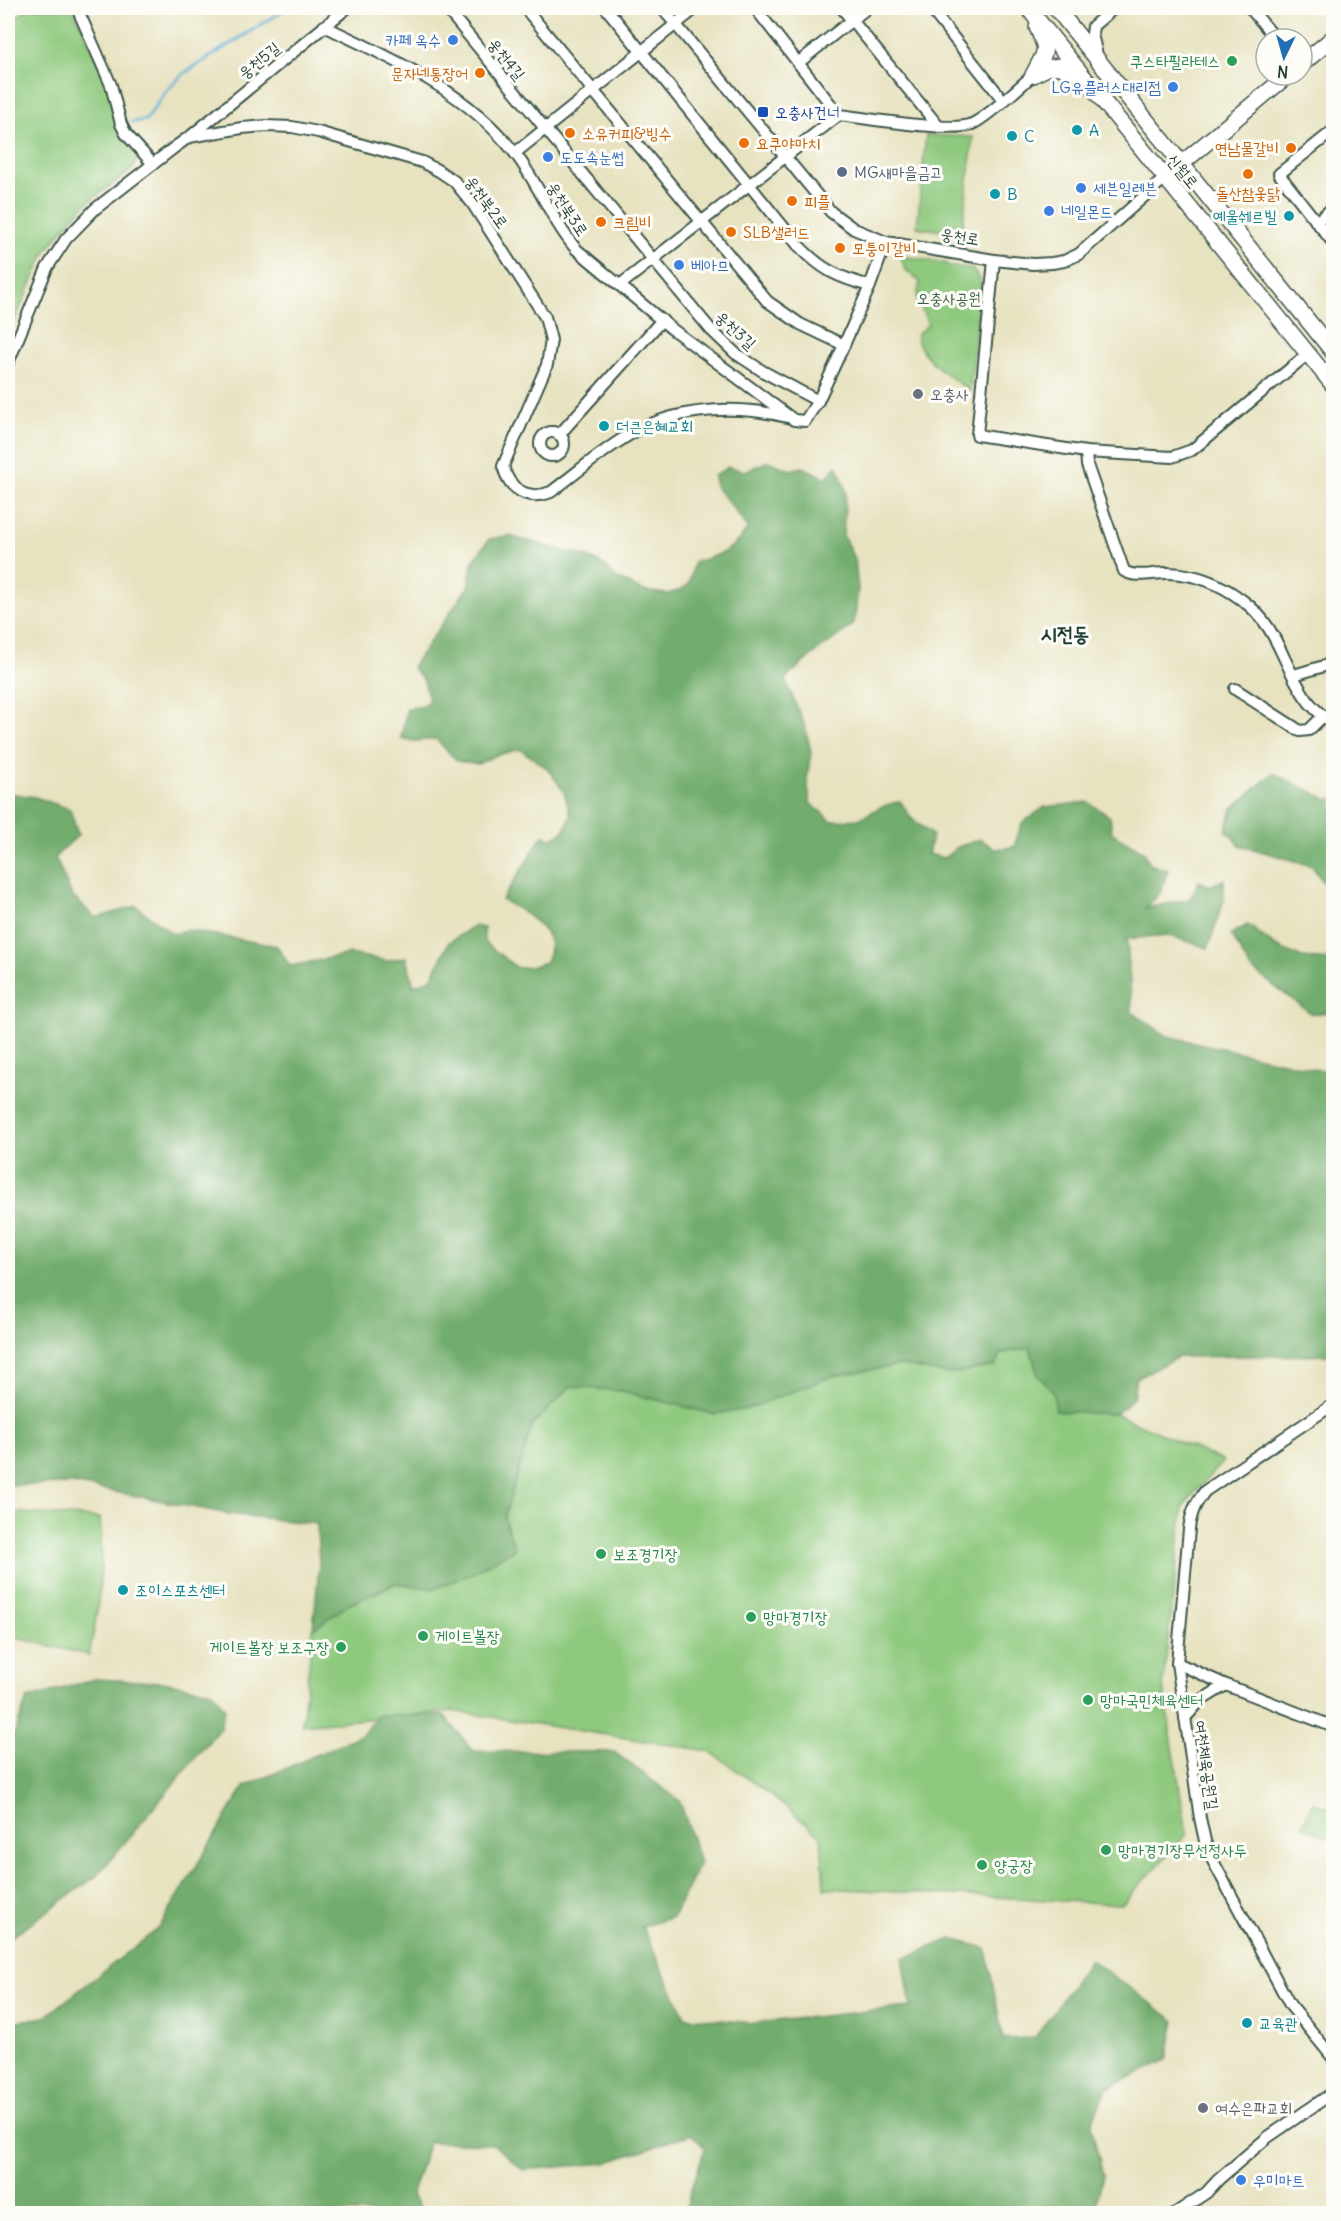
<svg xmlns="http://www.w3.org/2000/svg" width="1341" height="2221" font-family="Delius,'Poor Story',sans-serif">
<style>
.green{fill:#8ec97e;stroke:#568359;stroke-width:1.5}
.forest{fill:#72ad6d;stroke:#487550;stroke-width:1.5}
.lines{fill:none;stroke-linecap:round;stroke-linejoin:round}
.stream{stroke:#5daed8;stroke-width:3}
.street-casing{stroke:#3d5649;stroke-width:14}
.secondary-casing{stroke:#3d5649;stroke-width:18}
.street{stroke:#fff;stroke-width:10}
.secondary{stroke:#fff;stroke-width:15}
.shop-dot{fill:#3f7fe0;stroke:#fdfcf7;stroke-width:2}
.leisure-dot{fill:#2e9e5b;stroke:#fdfcf7;stroke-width:2}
.food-dot{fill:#e8710a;stroke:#fdfcf7;stroke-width:2}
.transit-dot{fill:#1a4fb4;stroke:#fdfcf7;stroke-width:2}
.culture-dot{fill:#0f9aa8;stroke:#fdfcf7;stroke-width:2}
.service-dot{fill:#5c6f8a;stroke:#fdfcf7;stroke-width:2}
.worship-dot{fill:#6b7280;stroke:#fdfcf7;stroke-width:2}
.labels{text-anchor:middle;stroke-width:6;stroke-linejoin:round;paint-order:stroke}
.shop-label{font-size:16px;fill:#366cbe;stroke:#fdfcf7;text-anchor:start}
.street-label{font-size:16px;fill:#1f3d34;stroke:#fdfcf7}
.leisure-label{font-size:16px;fill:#27864d;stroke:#fdfcf7;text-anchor:start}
.food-label{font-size:16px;fill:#c56008;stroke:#fdfcf7;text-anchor:start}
.transit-label{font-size:16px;fill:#164399;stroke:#fdfcf7;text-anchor:start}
.culture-label{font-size:16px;fill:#0d838f;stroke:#fdfcf7;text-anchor:start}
.service-label{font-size:16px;fill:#4e5e75;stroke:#fdfcf7;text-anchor:start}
.park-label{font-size:16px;fill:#3b6046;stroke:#fdfcf7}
.worship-label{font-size:16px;fill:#5b616d;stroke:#fdfcf7;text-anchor:start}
.quarter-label{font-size:20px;font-weight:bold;fill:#1f3d34;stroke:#fdfcf7}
</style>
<rect width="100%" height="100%" fill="#fdfcf7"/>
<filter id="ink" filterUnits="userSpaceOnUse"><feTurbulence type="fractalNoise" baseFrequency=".0167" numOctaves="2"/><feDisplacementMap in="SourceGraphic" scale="12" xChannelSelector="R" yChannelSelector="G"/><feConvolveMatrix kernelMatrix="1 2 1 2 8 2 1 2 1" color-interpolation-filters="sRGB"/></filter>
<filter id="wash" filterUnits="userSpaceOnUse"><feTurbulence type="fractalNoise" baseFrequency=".008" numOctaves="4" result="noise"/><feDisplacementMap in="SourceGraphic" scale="24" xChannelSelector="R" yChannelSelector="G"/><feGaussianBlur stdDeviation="1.35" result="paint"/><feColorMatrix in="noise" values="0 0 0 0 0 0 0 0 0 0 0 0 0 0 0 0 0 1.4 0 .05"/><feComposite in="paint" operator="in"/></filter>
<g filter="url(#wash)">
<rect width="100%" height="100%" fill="#e7e2c0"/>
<g class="green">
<path d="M29,8h42l9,14 58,132 -5,15 -45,33 -20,21 -22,28 -38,84v-311z"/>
<path d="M926,135l47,2 -11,97 -45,-7z"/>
<path d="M901,256l44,7 5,4 21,1 10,13 -11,110c-17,-12 -54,-35 -53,-57l11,-9 -11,-28 3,-15 -15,-13z"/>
<path d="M1030,1347l8,28 15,16 4,20 59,3 107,47 -40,45 -20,179 24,149 -65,70 -298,-16 -3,-52 -58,-47 -54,-38 -256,-40 -151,14 11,-96 35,-24 48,-22 38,6 70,-70 28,-94 39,-39 51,5 92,23 33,-5 85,-33 68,-11 48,9 47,-8 5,-12z"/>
<path d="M8,1512l92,6c4,46 -1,92 -11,137l-81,-19z"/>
<path d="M1313,1802l20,8v13l-5,14 -26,-11z"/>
</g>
<g class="forest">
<path d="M768,461l22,9 13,-3 23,11 11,-13 9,25 -3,45 12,26 3,28 -4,35 -43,32 -26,23 20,47 6,26 -4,26 3,25 22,18 27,-2 22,-12 19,-6 11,17 21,17 -4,19 16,4 14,-11 23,-8 13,10 20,-2 8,-24 23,-16 43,-5 22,15 2,16 32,19 7,13 17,5 -8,23 -14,15 44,-9 9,-18 11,5 14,-6v20l-16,48 -41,-13 -40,4 5,73 35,24 151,34h15v285l-155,2 -42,21 -3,20 -17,16 -60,-3 -3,-20 -15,-16 -8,-28 -30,7 -5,12 -47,8 -48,-9 -68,11 -85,33 -33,5 -92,-23 -51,-5 -39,39 -28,93 11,31 -46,26 -35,14 -38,-6 -48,22 -35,24 6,-63 -2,-42 -88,-10 -155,-30 -66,1v-692l27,4 35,12 8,26 -23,22 17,39 24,22 40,-12 37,28 14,-4 90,16 13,20 60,-12 37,7 19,-4 8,29 17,-7 18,-37 25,-16 10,2v14l33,26 14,-1 15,-5c1,-4 4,-9 4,-14 3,-21 -33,-40 -48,-48l41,-65 7,4 13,-7 8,-16 -7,-24 -16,-23 -28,-20 -26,7 -16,8 -21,-3 -21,-22 -23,2 -12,-3 6,-30 14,-1 8,-7 -5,-19 -12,-14 56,-80 4,-24 17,-24 20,-3 79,21 16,8 12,13 27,13 24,3 14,-4 8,-6 5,-22c25,-6 39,-11 54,-34 -11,-14 -19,-28 -32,-40l-2,-12 14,-9 17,4z"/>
<path d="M1273,773l56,27 4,-2v98l-21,-30 -72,-21 -14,-15 6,-21z"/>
<path d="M1248,925l26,20 28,13 31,2v52l-21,2 -62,-46 -19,-34z"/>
<path d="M94,1679l68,3 50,9 13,18 -5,19 -123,148 -89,63v-195l7,-12 12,-33z"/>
<path d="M377,1715h67l29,36 141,1 66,49 20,62 -27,54 -31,10 43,90 70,6 156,-16 -8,-49 48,-19 35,9 17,91 32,-1 55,-79 85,62 -8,39 -61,29 -15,37 12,49 -9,38h-410l21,-65 -14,-14 -86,29 -82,7 -30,-26 -64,-2 -18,54 13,17h-416v-190l37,-6 114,-89 85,-141 119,-53z"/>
</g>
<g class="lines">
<path class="stream" d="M132,122l14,-2 20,-29 17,-17 104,-66"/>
</g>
</g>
<g filter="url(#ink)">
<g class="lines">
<defs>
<g id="street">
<path d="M77,8l34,77 10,39 5,10 27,30"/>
<path d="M446,8l265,322 24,23 29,19 54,29"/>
<path d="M525,8l242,293 33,23 44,21"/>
<path d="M606,8l192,237c24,25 39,32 72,41"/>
<path d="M662,8l169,204 23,17 32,13 108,18 39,4 19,-1 12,-2 15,-7 86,-76"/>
<path d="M755,8l84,107c27,3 113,18 133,9 16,-7 47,-37 61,-49"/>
<path d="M842,8l97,119"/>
<path d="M930,8l73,92"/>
<path d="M1250,8l26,31"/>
<path d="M324,26c69,33 141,64 190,126 24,30 37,68 62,97l96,80 122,91 11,1 13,-20 26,-56 26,-59 16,-44"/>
<path d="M1097,55l-5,-21 1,-8 21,-18"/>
<path d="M798,63l69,-55"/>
<path d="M1334,130l-55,44 55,70"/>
<path d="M192,135l155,-127"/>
<path d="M515,153l181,-145"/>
<path d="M1316,222l18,-15"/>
<path d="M994,260l-17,175 109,17 86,5 20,-7 117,-97"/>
<path d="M620,285l219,-170"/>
<path d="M8,363l39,-95 19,-29 29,-30 80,-62 14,-10 53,-9 24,-2 26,1 26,5 104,30 17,9 15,10 18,22 73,114 6,23 -4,25 -44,101c6,24 25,35 48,26 27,-20 54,-44 83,-60 45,-25 105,-27 153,-15"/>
<circle cx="552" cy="444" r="12"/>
<path d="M559,435l103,-115"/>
<path d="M1086,452l1,13 37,106c13,8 31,1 45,2 26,1 52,11 73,27 36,26 39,61 62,95 7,12 18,21 30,29"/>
<path d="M1294,675l40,-12"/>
<path d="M1235,689l65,42 9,-1 14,-14"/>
<path d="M1334,1404l-129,87c-10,13 -14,22 -16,38l-12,134 23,155 5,23 8,20 77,144 44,54"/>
<path d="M1177,1663l49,22 108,42"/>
<path d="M1185,1718l15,-17 26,-16"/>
<path d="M1174,2214l32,-21 13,-14 49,-42 66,-45"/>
</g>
<g id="secondary">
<path d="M1028,8l306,378"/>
<path d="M1056,8l278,345"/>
<path d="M1302,64l32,-27"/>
<path d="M1033,75l14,-7 13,-2 21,15"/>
<path d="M1033,75c13,-26 16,-21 4,-48"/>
<path d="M1174,170l114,-95"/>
</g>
</defs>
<use href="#street" class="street-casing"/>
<use href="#secondary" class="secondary-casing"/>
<use href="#street" class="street"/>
<use href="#secondary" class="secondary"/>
</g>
</g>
<g class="shop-dot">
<circle cx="453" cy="40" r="6"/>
<circle cx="1173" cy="87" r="6"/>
<circle cx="548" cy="157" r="6"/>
<circle cx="1081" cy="188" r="6"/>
<circle cx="1049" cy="211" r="6"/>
<circle cx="679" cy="265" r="6"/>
<circle cx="1241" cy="2180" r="6"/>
</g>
<g class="leisure-dot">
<circle cx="1232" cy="61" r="6"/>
<circle cx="601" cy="1554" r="6"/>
<circle cx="751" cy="1617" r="6"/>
<circle cx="423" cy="1636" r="6"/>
<circle cx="341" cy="1647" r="6"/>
<circle cx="1088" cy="1700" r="6"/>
<circle cx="1106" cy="1850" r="6"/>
<circle cx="982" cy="1865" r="6"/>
</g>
<g class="food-dot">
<circle cx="480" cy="73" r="6"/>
<circle cx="570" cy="133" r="6"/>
<circle cx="744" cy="143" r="6"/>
<circle cx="1291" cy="148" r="6"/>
<circle cx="1248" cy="174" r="6"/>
<circle cx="792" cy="201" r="6"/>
<circle cx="601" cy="222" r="6"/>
<circle cx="731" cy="232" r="6"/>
<circle cx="840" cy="248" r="6"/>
</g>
<rect class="transit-dot" x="757" y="106" width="12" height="12" rx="3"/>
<g class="culture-dot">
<circle cx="1077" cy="130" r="6"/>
<circle cx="1012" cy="136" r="6"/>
<circle cx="995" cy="194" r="6"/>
<circle cx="1289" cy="216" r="6"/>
<circle cx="604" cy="426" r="6"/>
<circle cx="123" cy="1590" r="6"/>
<circle cx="1247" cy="2023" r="6"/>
</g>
<circle class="service-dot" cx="842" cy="172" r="6"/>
<g class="worship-dot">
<circle cx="918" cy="394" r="6"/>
<circle cx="1203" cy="2108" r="6"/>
</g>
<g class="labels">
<g class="shop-label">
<text x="441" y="46" text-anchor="end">카페 옥수</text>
<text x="1161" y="93" text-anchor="end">LG유플러스대리점</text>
<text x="560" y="163">도도속눈썹</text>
<text x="1093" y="194">세븐일레븐</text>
<text x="1061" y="217">네일몬드</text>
<text x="691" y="271">베아므</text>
<text x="1253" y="2186">우미마트</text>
</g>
<g class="street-label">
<text transform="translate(507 59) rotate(51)" y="6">웅천4길</text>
<text transform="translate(259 60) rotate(-39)" y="6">웅천5길</text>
<text transform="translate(1183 171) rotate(51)" y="6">신월로</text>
<text transform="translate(487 202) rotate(54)" y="6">웅천북2로</text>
<text transform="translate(568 209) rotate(57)" y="6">웅천북3로</text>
<text transform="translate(960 236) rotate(9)" y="6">웅천로</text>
<text transform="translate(736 330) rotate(42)" y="6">웅천3길</text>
<text transform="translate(1207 1765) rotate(82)" y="6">여천체육공원길</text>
</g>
<g class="leisure-label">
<text x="1220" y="67" text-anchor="end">쿠스타필라테스</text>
<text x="613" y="1560">보조경기장</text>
<text x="763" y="1623">망마경기장</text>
<text x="435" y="1642">게이트볼장</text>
<text x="329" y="1653" text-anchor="end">게이트볼장 보조구장</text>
<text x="1100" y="1706">망마국민체육센터</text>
<text x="1118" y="1856">망마경기장무선정사두</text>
<text x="994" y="1871">양궁장</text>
</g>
<g class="food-label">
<text x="468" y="79" text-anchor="end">문자네통장어</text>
<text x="582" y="139">소유커피&amp;빙수</text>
<text x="756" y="149">요쿠야마치</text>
<text x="1279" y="154" text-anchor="end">연남물갈비</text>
<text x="1248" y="199" text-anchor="middle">돌산참옻닭</text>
<text x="804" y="207">피플</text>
<text x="613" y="228">크림비</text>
<text x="743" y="238">SLB샐러드</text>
<text x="852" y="254">모퉁이갈비</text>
</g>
<g class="transit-label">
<text x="775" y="118">오충사건너</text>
</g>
<g class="culture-label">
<text x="1089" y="136">A</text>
<text x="1024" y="142">C</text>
<text x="1007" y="200">B</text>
<text x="1277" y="222" text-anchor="end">예울쉐르빌</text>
<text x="616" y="432">더큰은혜교회</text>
<text x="135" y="1596">조이스포츠센터</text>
<text x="1259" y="2029">교육관</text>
</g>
<g class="service-label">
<text x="854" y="178">MG새마을금고</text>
</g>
<g class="park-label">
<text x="949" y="304">오충사공원</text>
</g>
<g class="worship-label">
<text x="930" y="400">오충사</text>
<text x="1215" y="2114">여수은파교회</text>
</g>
<g class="quarter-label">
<text x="1065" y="641">시전동</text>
</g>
</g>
<rect width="1341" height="2221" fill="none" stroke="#fdfcf7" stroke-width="30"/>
<g transform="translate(1284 57) rotate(185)"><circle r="28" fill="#fdfcf7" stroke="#a4b0a9" stroke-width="1.5"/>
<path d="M0-4.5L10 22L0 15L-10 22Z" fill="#1f6fb2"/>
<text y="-9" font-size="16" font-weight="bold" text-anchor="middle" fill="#1f3d34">N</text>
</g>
</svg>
